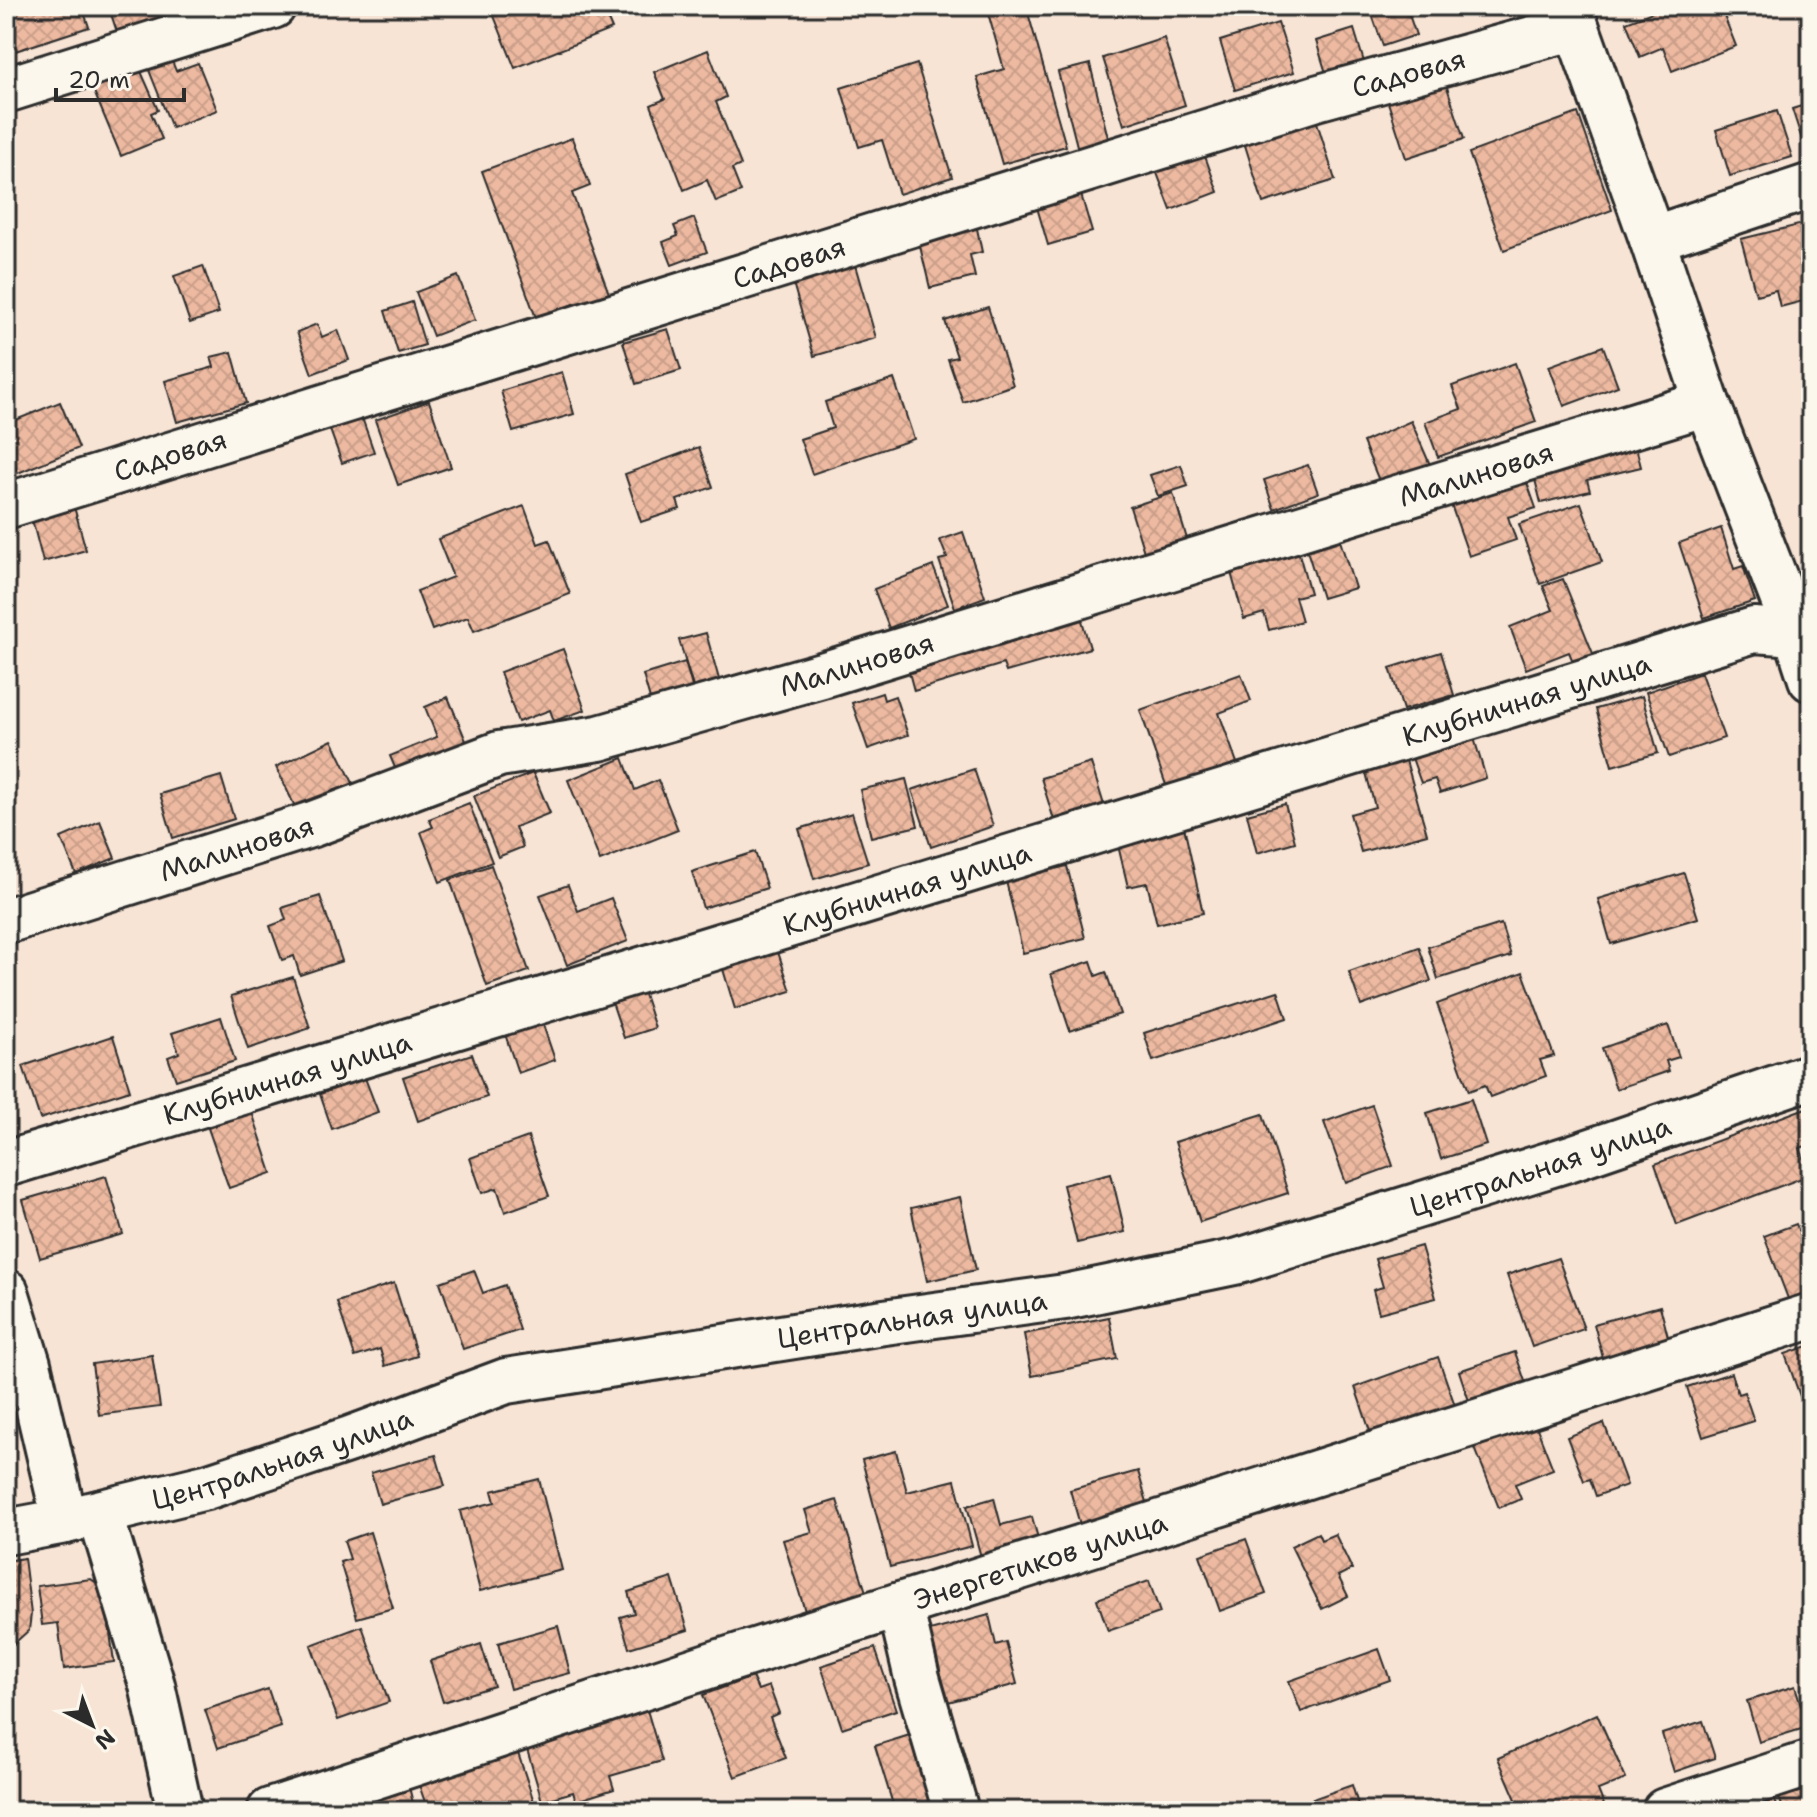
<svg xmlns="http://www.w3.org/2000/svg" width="1817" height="1817" font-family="'Shantell Sans',sans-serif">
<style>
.building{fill:url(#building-cross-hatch);stroke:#2b2b2b;stroke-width:2}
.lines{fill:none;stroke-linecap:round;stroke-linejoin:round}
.minor-casing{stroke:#2b2b2b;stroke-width:50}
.minor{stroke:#fbf7ec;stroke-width:44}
.labels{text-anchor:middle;stroke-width:7;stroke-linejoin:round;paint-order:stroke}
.street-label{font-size:28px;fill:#2b2b2b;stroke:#fbf7ec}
</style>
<defs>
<pattern id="building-cross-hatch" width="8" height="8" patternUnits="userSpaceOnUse" patternTransform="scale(2)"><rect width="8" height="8" fill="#edb9a0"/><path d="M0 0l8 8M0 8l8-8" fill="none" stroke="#cb9f8a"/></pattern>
</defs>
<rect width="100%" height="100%" fill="#f7e4d5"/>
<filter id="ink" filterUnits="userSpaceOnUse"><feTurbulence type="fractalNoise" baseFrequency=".0125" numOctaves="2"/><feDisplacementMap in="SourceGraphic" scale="16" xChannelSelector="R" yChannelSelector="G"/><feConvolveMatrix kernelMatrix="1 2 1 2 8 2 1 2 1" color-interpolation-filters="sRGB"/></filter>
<g filter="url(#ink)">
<g class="building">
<path d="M6,6h76l7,21 -83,27z"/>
<path d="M113,6h93l-87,32 -10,-30z"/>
<path d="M490,6h112l10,23 -97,39z"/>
<path d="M986,6h40l40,140 -64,18 -25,-87 27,-8z"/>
<path d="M1369,6h37l10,29 -33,11z"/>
<path d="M1668,6h52l16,40 -64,25 -9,-24 -23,10 -14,-35z"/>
<path d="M1278,23l16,49 -59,18 -15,-49z"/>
<path d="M1354,29l10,33 -38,11 -10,-32z"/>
<path d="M1164,38l21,67 -61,20 -21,-67z"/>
<path d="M708,50l18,47 -10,5 25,63 -9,4 9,23 -25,10 -9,-22 -23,10 -33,-85 14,-6 -11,-27z"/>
<path d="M172,61l4,10 22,-8 19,47 -45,18 -23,-58z"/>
<path d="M917,64l35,113 -53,17 -17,-54 -23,7 -18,-59z"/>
<path d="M1090,64l19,78 -31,8 -20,-78z"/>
<path d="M139,67l19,43 -7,3 11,26 -41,17 -29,-69z"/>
<path d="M1444,78l20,61 -58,19 -20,-62z"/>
<path d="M1811,103v47l-5,2 -14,-43z"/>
<path d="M1777,111l15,46 -62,19 -14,-46z"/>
<path d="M1578,113l34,97 -108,40 -35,-97z"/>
<path d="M1316,119l19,61 -72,23 -19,-61z"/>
<path d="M572,138l18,48 -18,7 39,106 -72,27 -57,-155z"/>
<path d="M1202,148l16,44 -47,18 -17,-45z"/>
<path d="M1080,191l12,41 -44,13 -12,-41z"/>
<path d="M694,218l13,34 -35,13 -9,-23 15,-6 -4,-10z"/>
<path d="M1811,222v77l-31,8 -4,-17 -20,5 -15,-56z"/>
<path d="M976,224l6,28 -12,3 5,22 -45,11 -12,-50z"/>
<path d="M855,265l21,73 -62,18 -21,-73z"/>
<path d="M203,266l16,47 -29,10 -16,-47z"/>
<path d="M458,276l17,44 -42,16 -17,-44z"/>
<path d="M412,302l13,43 -27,8 -13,-42z"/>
<path d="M988,307l25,78 -50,17 -15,-43 9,-2 -12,-36z"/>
<path d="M317,324l5,13 16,-7 11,30 -37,14 -15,-42z"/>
<path d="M668,329l13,41 -45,14 -13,-42z"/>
<path d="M1603,346l15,40 -54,20 -15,-40z"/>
<path d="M232,352l14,51 -69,19 -12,-41 49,-14 -3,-10z"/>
<path d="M1515,363l21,59 -98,35 -13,-35 36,-13 -9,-23z"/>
<path d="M562,372l12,42 -61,18 -12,-41z"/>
<path d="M894,379l20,60 -102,35 -12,-35 33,-11 -8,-26z"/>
<path d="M429,401l22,66 -53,18 -23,-65z"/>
<path d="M60,402l19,46 -61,25 -12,-28v-21z"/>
<path d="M361,415l13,37 -32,11 -13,-36z"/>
<path d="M1411,421l20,46 -49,21 -19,-46z"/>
<path d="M1635,443l6,24 -54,13 3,11 -49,12 -9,-35z"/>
<path d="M699,447l14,40 -36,13 3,9 -39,13 -16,-48z"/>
<path d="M1181,465l7,21 -30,10 -8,-21z"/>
<path d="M1308,465l10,28 -44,16 -10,-29z"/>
<path d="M1524,474l12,34 -28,9 8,23 -47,16 -20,-57z"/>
<path d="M1173,493l14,46 -43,13 -14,-45z"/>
<path d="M71,496l15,54 -43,12 -14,-54z"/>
<path d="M1581,503l21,59 -62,22 -21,-60z"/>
<path d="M524,506l14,38 11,-4 21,54 -96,37 -6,-14 -36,13 -15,-39 36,-14 -15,-38z"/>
<path d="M1721,528l13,41 9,-3 12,35 -51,17 -25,-75z"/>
<path d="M963,532l22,65 -30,11 -16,-48 8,-2 -7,-18z"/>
<path d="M1338,534l17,54 -33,10 -17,-54z"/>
<path d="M1298,550l12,43 -15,4 7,24 -33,9 -5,-17 -20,6 -14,-50z"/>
<path d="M933,566l15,39 -59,23 -15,-39z"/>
<path d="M1563,579l31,77 -20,8 -5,-12 -43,17 -16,-42 43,-17 -10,-24z"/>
<path d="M1079,610l11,38 -84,24 -3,-8 -89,27 -8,-30z"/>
<path d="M706,633l16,57 -26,7 -17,-57z"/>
<path d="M563,649l22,61 -31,11 -4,-11 -32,12 -18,-50z"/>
<path d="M1441,652l13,43 -51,15 -13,-42z"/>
<path d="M685,662l8,28 -42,13 -8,-28z"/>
<path d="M1701,673l23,65 -55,19 -23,-65z"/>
<path d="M1241,674l10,27 -32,12 18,50 -70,25 -27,-78z"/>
<path d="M882,693l2,7 11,-4 13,39 -40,14 -16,-46z"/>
<path d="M1642,696l16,57 -46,13 -16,-57z"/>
<path d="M448,697l23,56 -70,29 -11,-26 47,-19 -12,-30z"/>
<path d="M1474,738l12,40 -46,15 -5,-14 -14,4 -9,-25z"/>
<path d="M332,740l22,45 -56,28 -22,-46z"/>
<path d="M1405,757l22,77 -66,18 -11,-38 25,-7 -10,-38z"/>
<path d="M623,758l12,32 23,-10 20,50 -78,31 -32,-81z"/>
<path d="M1091,763l13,42 -50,15 -13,-42z"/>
<path d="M974,769l19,57 -62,21 -19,-57z"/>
<path d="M533,773l17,40 -35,14 8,20 -25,10 -24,-61z"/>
<path d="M221,776l13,43 -61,19 -13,-44z"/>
<path d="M906,779l12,47 -47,11 -11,-47z"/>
<path d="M469,803l23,59 -52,20 -19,-50 12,-5 -4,-8z"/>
<path d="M1285,804l10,38 -38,11 -10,-39z"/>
<path d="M852,813l16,50 -54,16 -15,-50z"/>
<path d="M100,821l15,37 -39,16 -15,-36z"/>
<path d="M1183,822l20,91 -46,11 -10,-41 -19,4 -12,-50z"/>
<path d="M755,852l12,36 -64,20 -11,-36z"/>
<path d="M491,865l38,106 -42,15 -37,-106z"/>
<path d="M1067,866l18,72 -62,15 -17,-72z"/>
<path d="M1684,873l14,45 -87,26 -13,-45z"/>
<path d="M568,885l10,26 33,-13 17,43 -61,24 -27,-70z"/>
<path d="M320,896l22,65 -42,14 -6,-19 -12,4 -12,-34 16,-6 -4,-12z"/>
<path d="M1501,924l10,32 -73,23 -10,-32z"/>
<path d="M1419,947l12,34 -70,25 -12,-34z"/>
<path d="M777,949l14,42 -56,18 -13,-43z"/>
<path d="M1091,961l5,15 10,-4 14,42 -50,17 -19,-57z"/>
<path d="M1523,972l31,84 -14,4 6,16 -56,21 -5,-12 -16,6 -32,-87z"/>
<path d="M293,977l17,51 -62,21 -17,-53z"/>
<path d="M643,991l12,37 -31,10 -12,-36z"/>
<path d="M1278,991l9,27 -134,43 -9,-28z"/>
<path d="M221,1017l14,44 -59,19 -8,-23 11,-4 -7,-20z"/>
<path d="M542,1022l13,38 -37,13 -13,-39z"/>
<path d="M1668,1025l11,32 -13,4 3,10 -53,18 -14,-41z"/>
<path d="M113,1036l17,54 -90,29 -17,-53z"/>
<path d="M472,1054l15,43 -69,24 -15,-44z"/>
<path d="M365,1078l13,34 -46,17 -12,-35z"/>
<path d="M1471,1099l15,46 -45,14 -14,-46z"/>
<path d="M1372,1105l21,61 -47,17 -22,-61z"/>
<path d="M1811,1106v38l-11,4 10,27 -133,50 -22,-61z"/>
<path d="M252,1112l20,61 -43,15 -21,-60z"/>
<path d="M1263,1114l25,79 -88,29 -25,-80z"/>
<path d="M528,1137l21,59 -44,16 -8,-24 -15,5 -12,-35z"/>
<path d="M1111,1173l14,59 -48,11 -14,-58z"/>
<path d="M106,1176l17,58 -83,24 -17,-58z"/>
<path d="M960,1197l16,73 -49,11 -16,-73z"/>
<path d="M1796,1224l4,10 11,-4v71l-19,8 -28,-73z"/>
<path d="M1421,1246l15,52 -57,15 -6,-23 10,-3 -8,-28z"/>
<path d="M1558,1258l26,71 -52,18 -25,-72z"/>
<path d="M474,1270l9,23 22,-8 15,45 -57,19 -23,-67z"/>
<path d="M394,1283l23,73 -32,10 -5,-17 -25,8 -18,-55z"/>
<path d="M1660,1306l13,50 -66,17 -13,-49z"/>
<path d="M1109,1317l8,42 -85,17 -8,-42z"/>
<path d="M1811,1345v82l-26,-73z"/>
<path d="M1515,1352l14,41 -56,20 -14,-42z"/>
<path d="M152,1355l8,52 -61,8 -7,-51z"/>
<path d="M1438,1357l21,60 -84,29 -20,-59z"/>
<path d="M1731,1373l7,21 6,-2 10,29 -51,16 -16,-50z"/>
<path d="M1535,1423l18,46 -38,15 6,15 -22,9 -24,-60z"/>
<path d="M1604,1423l23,62 -31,11 -6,-17 -6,2 -17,-44z"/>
<path d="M896,1451l11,41 48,-12 17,66 -82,21 -28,-107z"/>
<path d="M436,1455l9,31 -65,18 -9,-31z"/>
<path d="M1138,1471l13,45 -68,19 -13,-45z"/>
<path d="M539,1479l23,91 -82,21 -20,-80 35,-9 -3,-11z"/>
<path d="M994,1498l7,27 31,-8 10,35 -58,16 -17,-62z"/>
<path d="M837,1500l29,92 -61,19 -22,-71 29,-8 -7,-22z"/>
<path d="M370,1532l23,76 -36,10 -17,-56 10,-3 -6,-18z"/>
<path d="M1318,1533l3,7 14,-6 17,35 -14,7 10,20 -26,13 -31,-63z"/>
<path d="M1246,1539l20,55 -46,17 -20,-56z"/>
<path d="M24,1558l7,56 -2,16 -23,21v-90z"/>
<path d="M672,1578l16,52 -59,18 -9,-31 14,-4 -6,-21z"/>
<path d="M91,1579l13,9 10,74 -50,7 -6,-46 -16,2 -5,-39z"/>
<path d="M1149,1581l11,32 -52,18 -11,-32z"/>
<path d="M989,1615l7,30 10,-3 11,42 -69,18 -18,-71z"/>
<path d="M362,1626l27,76 -51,18 -27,-75z"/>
<path d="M558,1626l12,47 -60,16 -12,-46z"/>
<path d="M481,1644l13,42 -51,16 -13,-41z"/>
<path d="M875,1648l21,62 -54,18 -21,-62z"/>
<path d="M1379,1649l11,31 -89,32 -12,-31z"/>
<path d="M752,1677l6,13 11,-4 10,27 -9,4 16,41 -51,19 -32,-82z"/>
<path d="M1795,1686l13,41 -49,15 -12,-41z"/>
<path d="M268,1689l13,38 -63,21 -13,-38z"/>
<path d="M645,1703l17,58 -52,15 4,13 -38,12 -3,-9 -31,9 -18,-62z"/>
<path d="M1597,1714l29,65 -28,11 6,15 -14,6h-33l-3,-8 -18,8h-15l-23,-53z"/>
<path d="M1703,1721l12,37 -41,14 -12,-38z"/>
<path d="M919,1732l24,75 -13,4h-35l-20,-65z"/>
<path d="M516,1747l21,64h-72l-3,-8 -34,8 -11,-32z"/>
<path d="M1811,1782v29h-27l-10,-27z"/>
<path d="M408,1783l7,28h-57l-4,-12z"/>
<path d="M1352,1785l8,26h-53l-3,-9z"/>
<path d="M1770,1790l8,21h-62z"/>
</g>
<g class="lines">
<defs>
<g id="minor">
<path d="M1569,6l83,233 55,164 89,230 15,46"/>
<path d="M6,90l267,-84"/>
<path d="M1652,239l159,-53"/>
<path id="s1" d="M6,506l1310,-408 260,-71"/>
<path id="s2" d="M6,921l307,-97 186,-70 100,-16 223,-63 885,-272"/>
<path id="s3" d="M6,1164l1748,-534 42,3 15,-4"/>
<path d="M6,1292l22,72 37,157"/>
<path d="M100,1513l52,172 28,126"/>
<path id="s4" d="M6,1532l59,-11 141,-34 144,-48 156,-58 371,-58 188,-26 174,-36 332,-103 240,-82"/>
<path d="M900,1605l17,73 39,133"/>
<path id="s5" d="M270,1811l441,-146 1100,-349"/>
<path d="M1665,1811l146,-48"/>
</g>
</defs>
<use href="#minor" class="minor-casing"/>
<use href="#minor" class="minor"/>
</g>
</g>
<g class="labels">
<g class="street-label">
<text dy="10" stroke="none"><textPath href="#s1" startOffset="1468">Садовая</textPath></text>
<text dy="10" stroke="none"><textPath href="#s1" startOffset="820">Садовая</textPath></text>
<text dy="10" stroke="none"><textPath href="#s1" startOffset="172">Садовая</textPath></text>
<text dy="10" stroke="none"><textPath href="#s2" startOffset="1538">Малиновая</textPath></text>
<text dy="10" stroke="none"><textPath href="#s2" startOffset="890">Малиновая</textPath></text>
<text dy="10" stroke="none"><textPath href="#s3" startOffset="1590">Клубничная улица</textPath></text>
<text dy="10" stroke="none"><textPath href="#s2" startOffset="242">Малиновая</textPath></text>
<text dy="10" stroke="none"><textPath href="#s3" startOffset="942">Клубничная улица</textPath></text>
<text dy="10" stroke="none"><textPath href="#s3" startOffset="294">Клубничная улица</textPath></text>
<text dy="10" stroke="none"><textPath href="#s4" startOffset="1582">Центральная улица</textPath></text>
<text dy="10" stroke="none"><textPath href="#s4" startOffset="934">Центральная улица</textPath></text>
<text dy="10" stroke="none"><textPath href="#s4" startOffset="286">Центральная улица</textPath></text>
<text dy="10" stroke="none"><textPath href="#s5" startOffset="810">Энергетиков улица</textPath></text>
</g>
</g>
<rect width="1817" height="1817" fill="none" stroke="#fbf7ec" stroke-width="32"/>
<rect x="16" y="16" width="1785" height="1785" fill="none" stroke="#2b2b2b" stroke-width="3" filter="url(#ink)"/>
<g transform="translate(92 1725) rotate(138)" stroke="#fbf7ec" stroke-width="6" paint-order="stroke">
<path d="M0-6L14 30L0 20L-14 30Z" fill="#2b2b2b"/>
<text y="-12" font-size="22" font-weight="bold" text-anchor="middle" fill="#2b2b2b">N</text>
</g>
<path d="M56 88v12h128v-12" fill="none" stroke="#2b2b2b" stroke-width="4"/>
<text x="68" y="88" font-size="24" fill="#2b2b2b" stroke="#fbf7ec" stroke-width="6" paint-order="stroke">20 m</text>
</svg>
